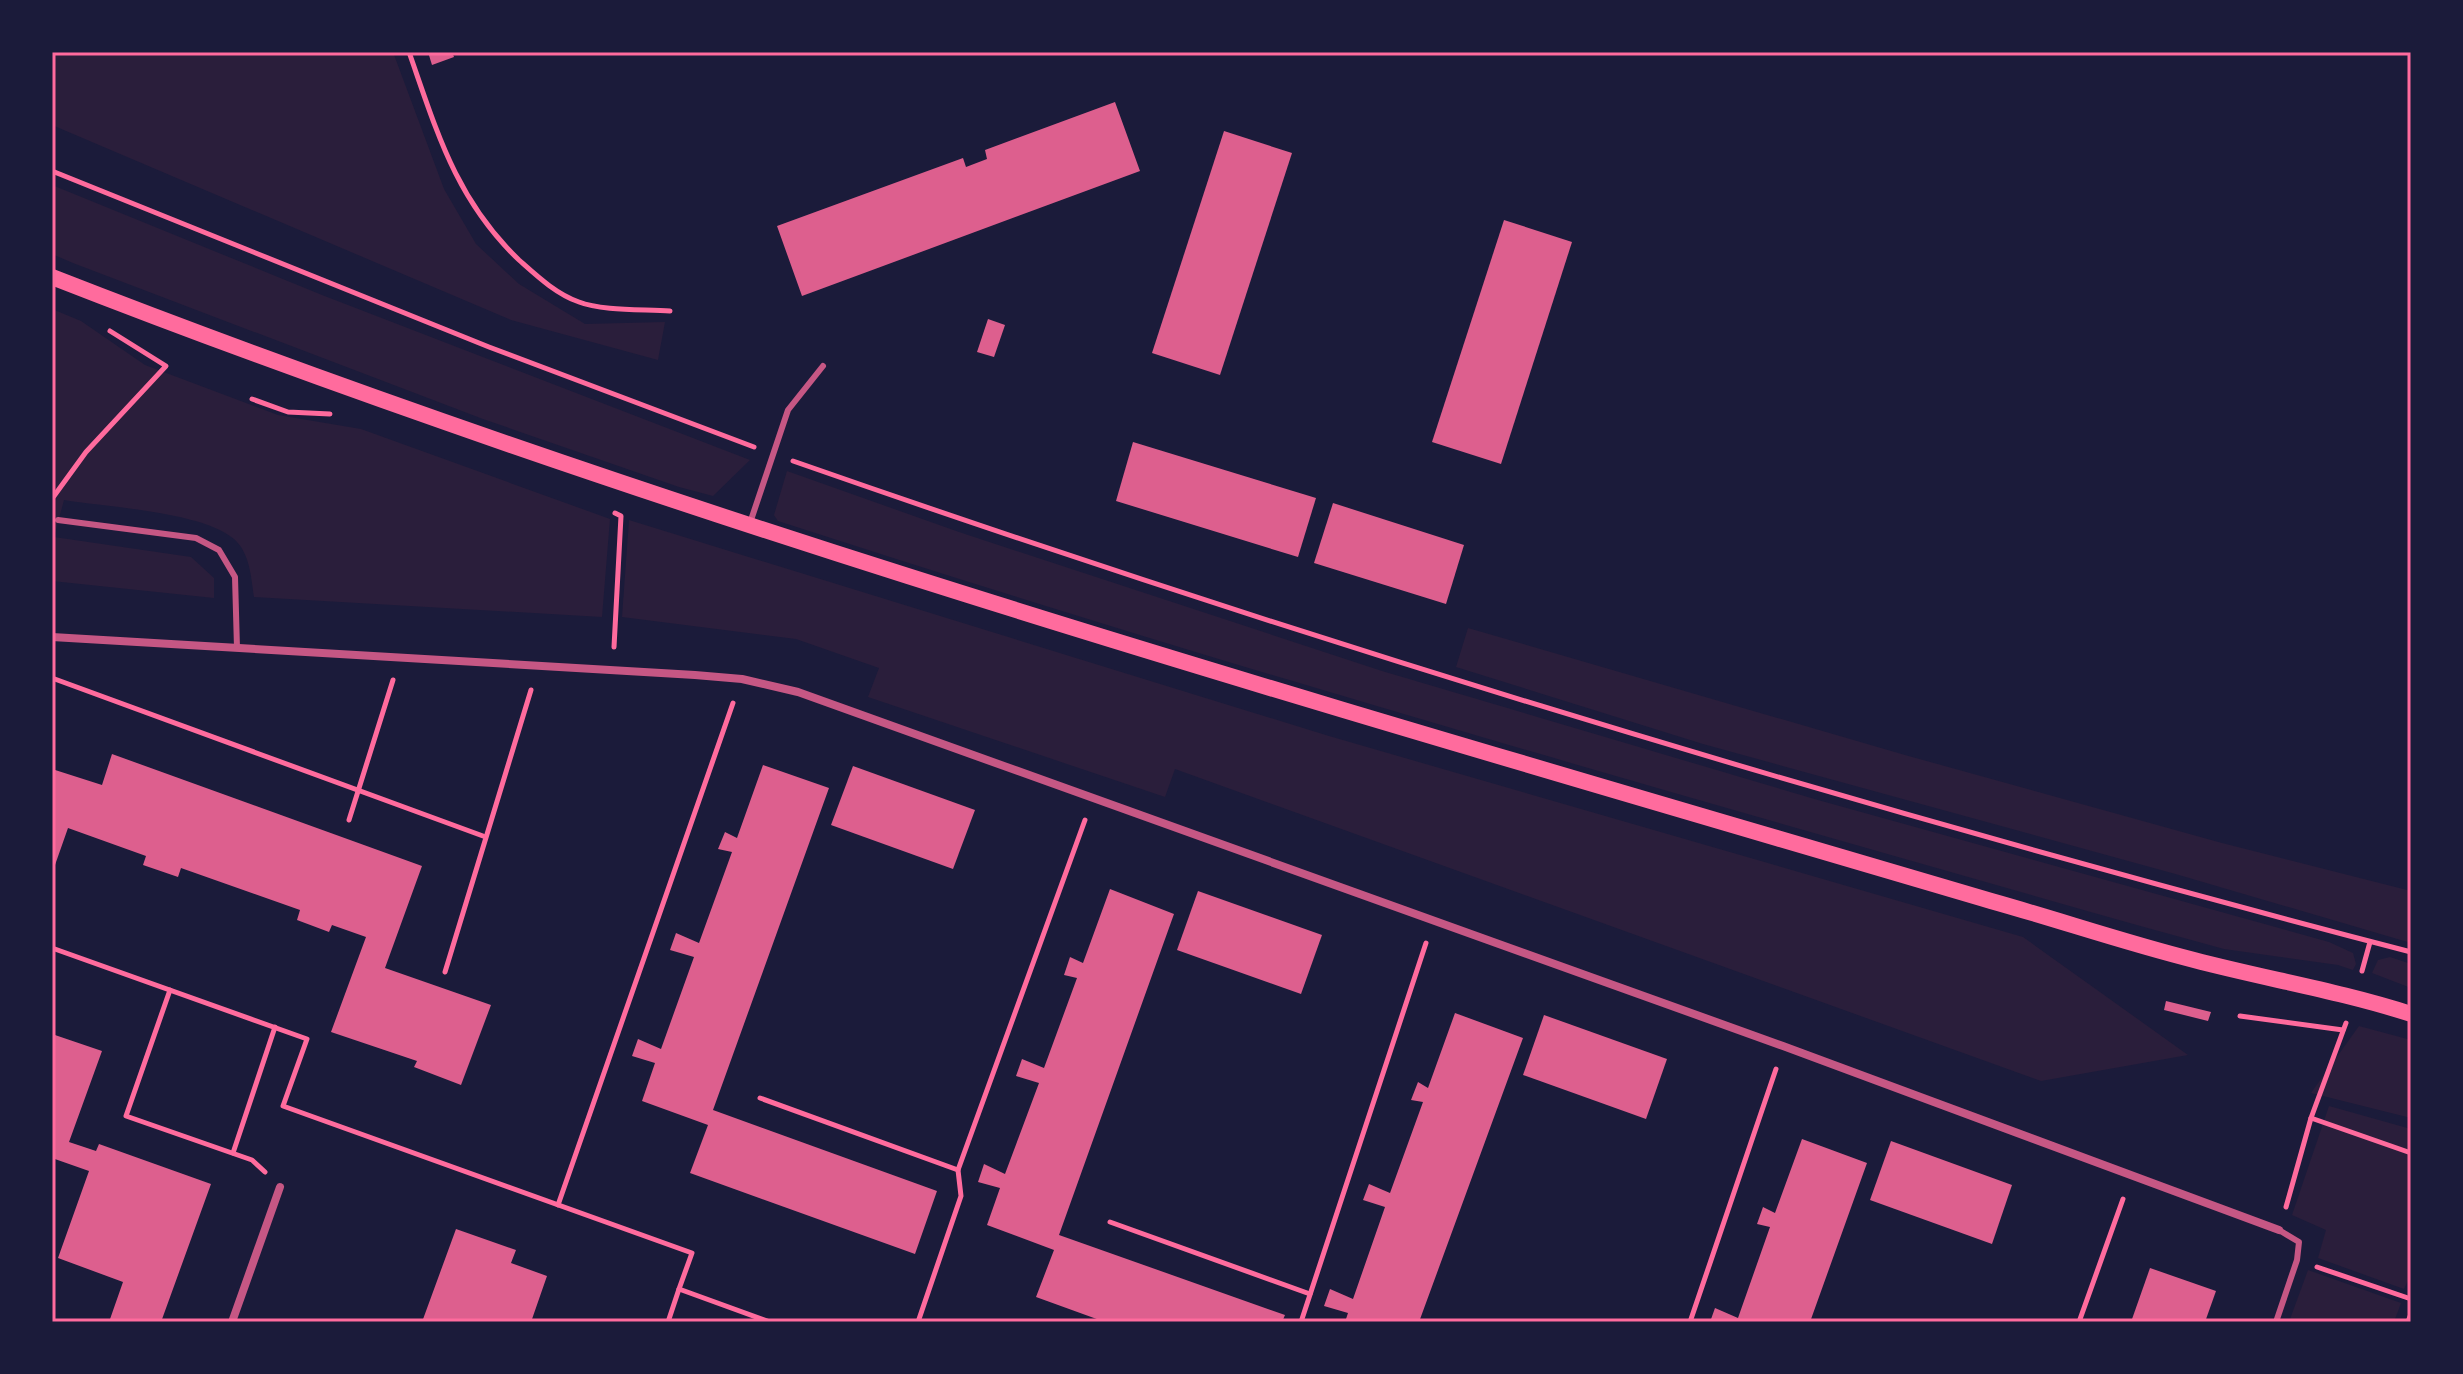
<svg xmlns="http://www.w3.org/2000/svg" width="2463" height="1374" font-family="'Source Sans 3',sans-serif">
<style>
.green{fill:#2a1e3b}
.building{fill:#dd5f8e}
.lines{fill:none;stroke-linecap:round;stroke-linejoin:round}
.path{stroke:#ff6b9d;stroke-width:5}
.service{stroke:#c65784;stroke-width:6}
.minor{stroke:#c65784;stroke-width:8}
.secondary{stroke:#ff6b9d;stroke-width:16}
.neatline{fill:none;stroke:#ff6b9d;stroke-width:3}
</style>
<rect width="100%" height="100%" fill="#1b1b3a"/>
<g class="green">
<path d="M52,52h341l51,137 32,55 43,40 66,40 80,-2 -7,38 -147,-40 -459,-195z"/>
<path d="M52,185l270,110 428,165 -37,36 -34,-9 -196,-68 -410,-156 -21,-9z"/>
<path d="M52,309l29,12 64,44 133,50 83,14 249,90 -8,98 -348,-20c-3,-20 -4,-44 -20,-58 -31,-27 -127,-32 -170,-39l-10,37 137,20 23,21v20l-162,-17z"/>
<path d="M787,471l172,61 423,139 436,129 511,142 24,11 3,11 -3,6 -15,-5 -114,-16 -80,-22c-457,-130 -914,-259 -1366,-406l-4,-6z"/>
<path d="M629,520l700,216 694,201 165,118 -147,26 -866,-312 -10,28 -297,-100 11,-29 -83,-29 -174,-22z"/>
<path d="M1468,628l437,127 317,88 189,48v52l-232,-68 -476,-131 -247,-77z"/>
<path d="M2390,957l21,7v24l-39,-15 6,-13z"/>
<path d="M2359,1026l52,14v78l-100,-25z"/>
<path d="M2329,1106l82,23v145l-7,15 -86,-31 8,-28 -34,-15z"/>
<path d="M2308,1270l93,33 -7,19h-105z"/>
</g>
<g class="building">
<path d="M428,52h24l2,5 -22,8z"/>
<path d="M1115,102l25,69 -338,125 -25,-70 186,-68 3,9 21,-8 -2,-9z"/>
<path d="M1224,131l68,22 -72,222 -68,-22z"/>
<path d="M1504,220l68,22 -71,222 -69,-22z"/>
<path d="M988,319l17,6 -11,32 -17,-5z"/>
<path d="M1133,442l183,56 -18,59 -182,-56z"/>
<path d="M1333,503l131,42 -18,59 -132,-41z"/>
<path d="M112,754l310,112 -37,102 106,37 -30,80 -47,-18 3,-6 -86,-29 35,-95 -34,-12 -3,7 -32,-12 3,-10 -119,-42 -3,9 -35,-12 3,-9 -78,-28 -13,37 -3,-2v-94l50,16z"/>
<path d="M763,765l66,23 -116,322 224,81 -22,63 -225,-81 18,-48 -66,-24 13,-38 -23,-7 6,-17 23,10 33,-92 -24,-7 6,-17 23,10 33,-91 -14,-3 7,-17 12,6z"/>
<path d="M853,766l122,44 -22,59 -122,-44z"/>
<path d="M1110,889l64,25 -115,321 226,80 -3,7h-177l-69,-25 18,-47 -67,-25 13,-37 -22,-6 6,-18 21,10 34,-91 -23,-7 6,-17 22,9 33,-90 -13,-3 6,-18 13,6z"/>
<path d="M1198,891l124,44 -21,59 -124,-44z"/>
<path d="M2166,1001l45,11 -3,9 -44,-11z"/>
<path d="M1455,1013l68,25 -104,284h-74l3,-9 -24,-7 6,-17 23,10 32,-92 -22,-7 6,-16 21,9 33,-91 -12,-2 7,-18 10,6z"/>
<path d="M1544,1015l123,44 -21,60 -123,-44z"/>
<path d="M52,1034l50,17 -33,91 27,9 3,-7 112,40 -50,138h-52l14,-40 -65,-24 31,-87 -37,-13z"/>
<path d="M1802,1139l65,24 -57,159h-100l5,-14 23,10 32,-91 -13,-3 6,-17 12,6z"/>
<path d="M1891,1141l121,44 -20,59 -122,-44z"/>
<path d="M456,1229l60,21 -5,13 36,13 -16,46h-109z"/>
<path d="M2150,1268l66,23 -11,31h-74z"/>
</g>
<g class="lines">
<g class="path">
<path d="M409,52c28,80 47,148 110,208 18,16 37,34 60,42 23,9 66,7 91,9"/>
<path d="M52,171l437,176 265,100"/>
<path d="M252,399l36,13 42,2"/>
<path d="M793,461c532,186 1073,349 1618,491"/>
<path d="M54,496l32,-44 80,-86 -56,-35"/>
<path d="M614,647l7,-131 -6,-3"/>
<path d="M52,678l431,158"/>
<path d="M349,820l44,-140"/>
<path d="M52,948l255,91 -24,67 409,147 -13,36 91,33"/>
<path d="M2362,971l8,-29"/>
<path d="M445,972l86,-282"/>
<path d="M170,990l-44,126 126,44 13,12"/>
<path d="M2240,1016l103,14"/>
<path d="M760,1098l198,72"/>
<path d="M2311,1118l100,35"/>
<path d="M233,1153l42,-126"/>
<path d="M558,1205l175,-502"/>
<path d="M2286,1207l25,-89 35,-95"/>
<path d="M1110,1222l200,72"/>
<path d="M2317,1267l94,32"/>
<path d="M668,1322l11,-33"/>
<path d="M918,1322l43,-126 -3,-26 127,-350"/>
<path d="M1301,1322l125,-379"/>
<path d="M1690,1322l86,-253"/>
<path d="M2079,1322l44,-123"/>
<path d="M2408,1322l3,-8"/>
</g>
<g class="service">
<path d="M58,520l138,18 23,12 16,27 2,71"/>
<path d="M750,523l38,-113 35,-44"/>
<path d="M2276,1322l21,-62 2,-18 -20,-12"/>
</g>
<g class="minor">
<path d="M52,637l643,38 47,4 56,13 985,354 496,184"/>
<path d="M232,1322l48,-135"/>
</g>
<path class="secondary" d="M52,277c632,247 1288,432 1939,624 68,19 135,42 203,59 72,19 146,31 217,54"/>
</g>
<rect width="2463" height="1374" fill="none" stroke="#1b1b3a" stroke-width="108"/>
<rect x="54" y="54" width="2355" height="1266" class="neatline"/>
</svg>
